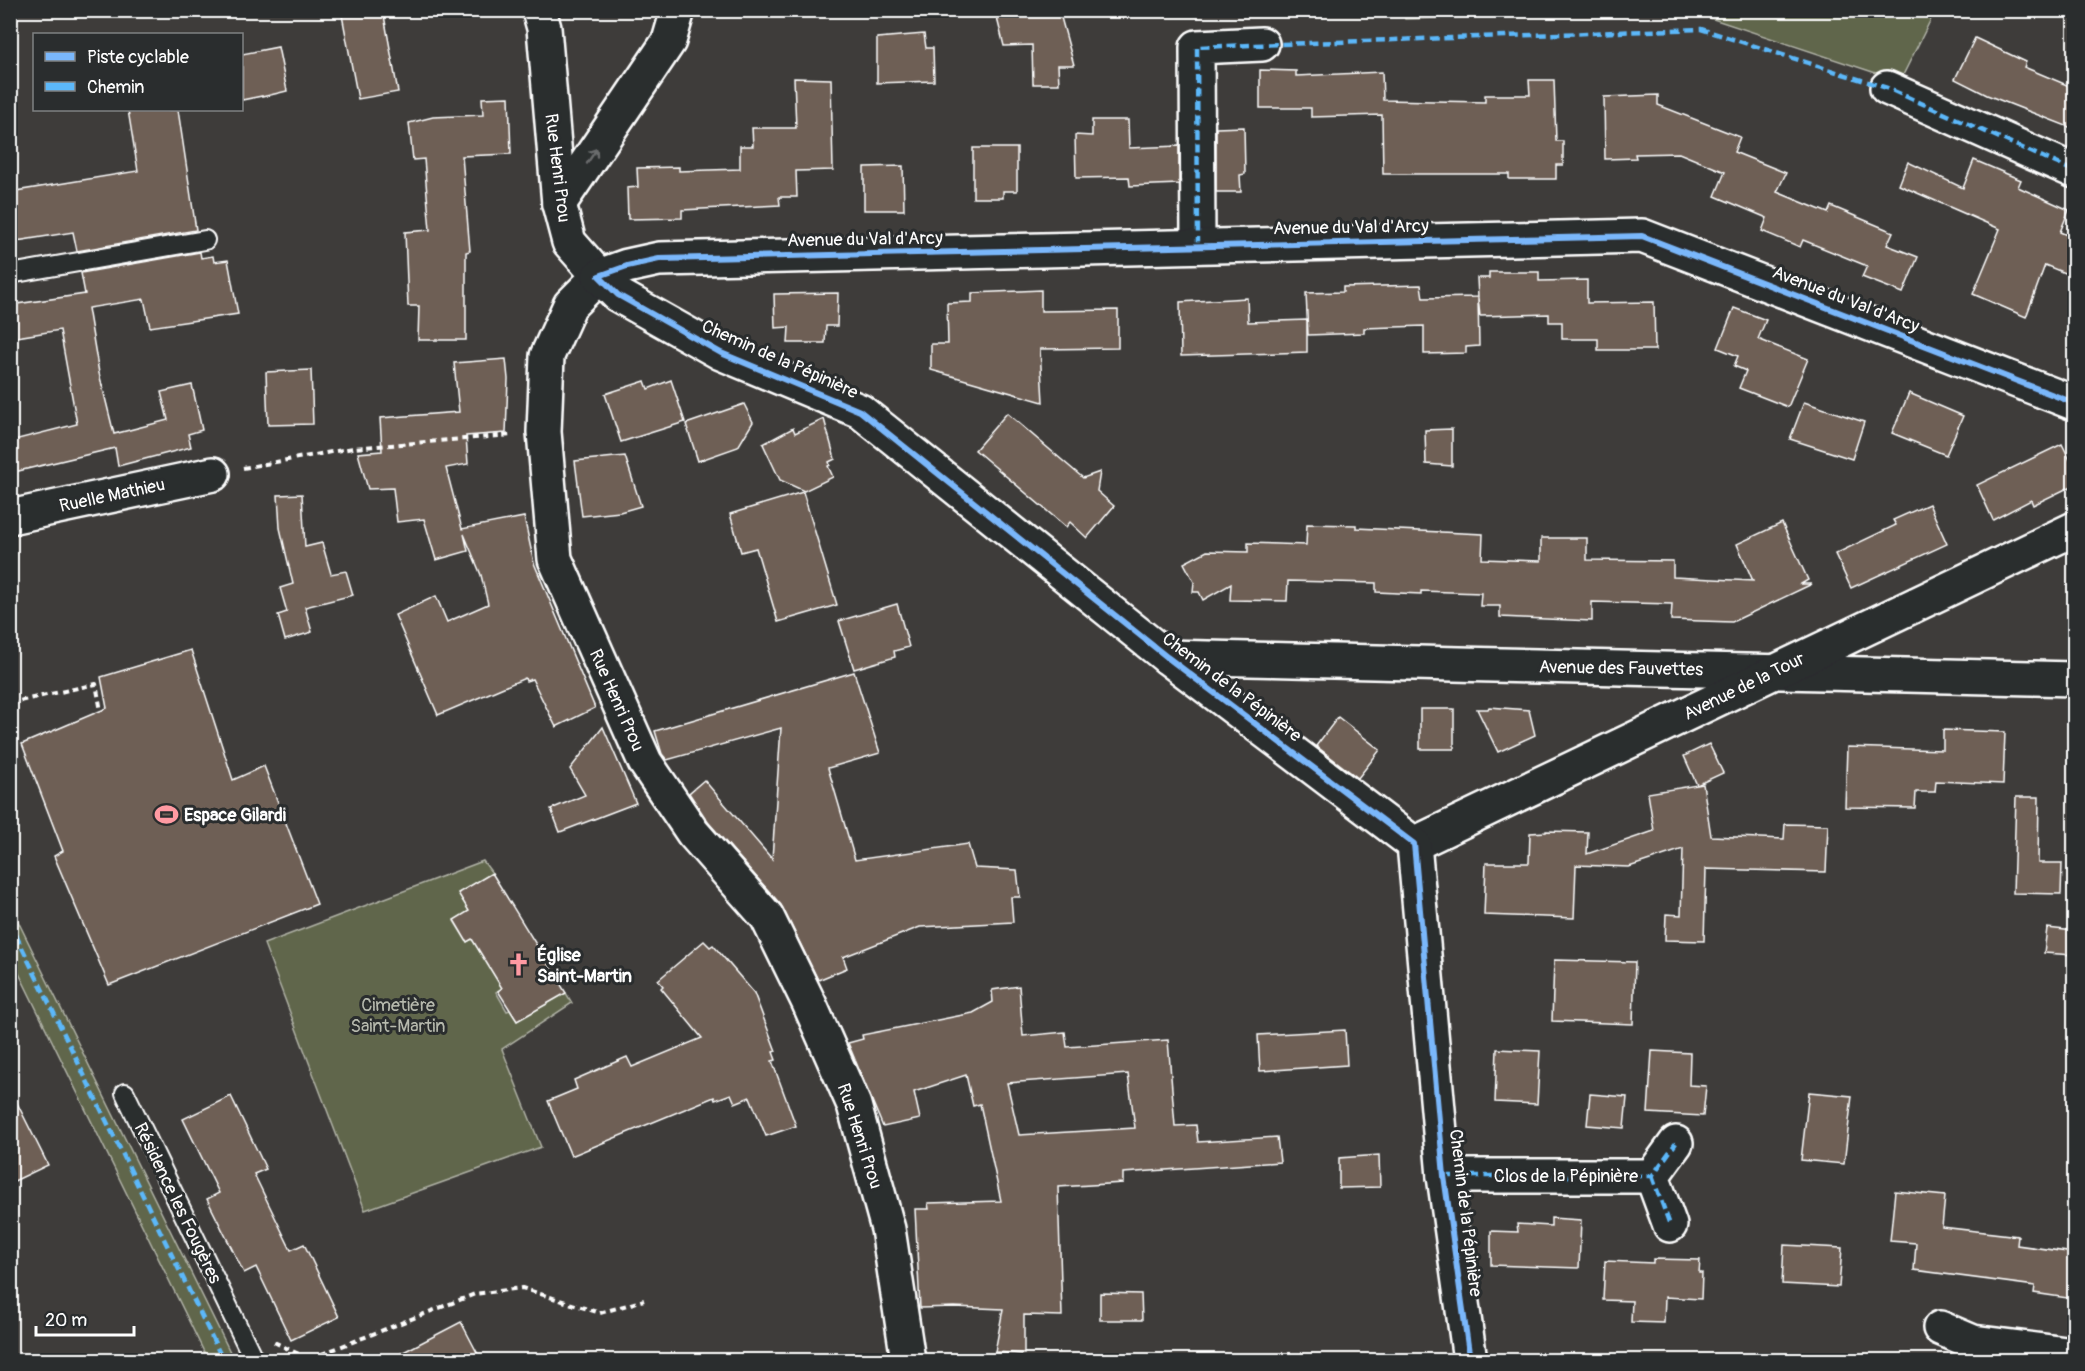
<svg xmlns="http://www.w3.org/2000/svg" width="2085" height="1371" font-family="Pangolin,sans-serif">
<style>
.green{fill:#60664c;stroke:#b0b2a6;stroke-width:1.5}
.building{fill:#6e5f55;stroke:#fff;stroke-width:1.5;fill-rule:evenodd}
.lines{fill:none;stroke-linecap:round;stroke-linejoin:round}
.service-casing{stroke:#fff;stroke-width:22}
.minor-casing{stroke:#fff;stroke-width:38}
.path{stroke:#fff;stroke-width:4;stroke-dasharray:6 4.5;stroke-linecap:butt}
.service{stroke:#2a2d2e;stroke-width:18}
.minor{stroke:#2a2d2e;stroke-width:33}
.quiet{stroke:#5cb8fa;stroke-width:4.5;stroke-dasharray:9 4.5;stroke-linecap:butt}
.cycleway-casing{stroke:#2a2d2e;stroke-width:10}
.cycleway{stroke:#7ab7fb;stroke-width:6}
.oneway{stroke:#6a6c6d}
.labels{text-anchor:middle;stroke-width:6;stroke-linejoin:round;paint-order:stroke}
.street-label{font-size:18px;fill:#fff;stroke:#2a2d2e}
.poi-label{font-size:18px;font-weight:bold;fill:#fff;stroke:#2a2d2e;text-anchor:start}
.park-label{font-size:18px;fill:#b7baae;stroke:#2a2d2e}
</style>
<rect width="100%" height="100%" fill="#3e3c3a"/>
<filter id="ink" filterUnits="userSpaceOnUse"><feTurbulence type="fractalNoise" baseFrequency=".0167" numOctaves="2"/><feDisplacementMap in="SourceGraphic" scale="12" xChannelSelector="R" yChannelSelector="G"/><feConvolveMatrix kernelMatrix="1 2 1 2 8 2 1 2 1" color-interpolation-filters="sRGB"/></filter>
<g filter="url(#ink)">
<g class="green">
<path d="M1404,10h284v1l-283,8z"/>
<path d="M1689,11h246l-35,70z"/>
<path d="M483,861l9,12 -33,20 10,18 -15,10 13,21 5,-3 30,49 -6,4 11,19 3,-1 7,11 49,-28 6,10 -70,46 39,98 -176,63 -101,-266z"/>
<path d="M11,907l223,453h-26l-197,-403z"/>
</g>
<g class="building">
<path d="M341,10h42l15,82 -40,7z"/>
<path d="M995,10h64l15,55h-16l1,19h-26l-1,-39 -28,1z"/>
<path d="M924,34l2,14h7l1,33 -57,2v-45z"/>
<path d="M1975,38l51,24 -2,5 50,21v41l-87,-34 -32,-16z"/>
<path d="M278,47l9,44 -25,6v-1l-20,4v-46z"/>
<path d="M1260,70l36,1v5l86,-4 1,28 102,2v-7h45l-1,-15h25l2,61h7v24h-7v14h-47v-5h-126l-1,-59 -71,2v-9h-51z"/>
<path d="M794,78l37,1 2,91 -37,1 1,26h-18l1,8 -98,5v8l-54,1 -1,-31 11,-1 -1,-19 42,-1v4l61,-2v-23h13l-1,-18h44z"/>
<path d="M1658,95v10l82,32 -6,15 52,21 -9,19 51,21 3,-7 62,26 -6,13 31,12 -15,36 -41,-16 5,-11 -64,-26 -3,7 -38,-16 5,-13 -52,-22 10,-24 -46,-19 -44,1 1,4 -31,1 -1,-62z"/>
<path d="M509,97l2,57 -49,2 8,95 -4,1v88h-48l1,-34h-11l-3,-74 25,-2 -6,-71 -11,1 -4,-37 24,-6 50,-2 -1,-17z"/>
<path d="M128,110h50l18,120 -119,21 -4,-19 -63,10v-50l128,-21z"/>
<path d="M1092,120h36l1,28 50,-2v38l-49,2 -1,-9 -53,1 -1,-43 17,1z"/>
<path d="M1244,127l1,47 -5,1 1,17h-25v-64z"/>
<path d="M973,148h44v43h-14v7h-30z"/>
<path d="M1974,160l47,20 -3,7 51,23 -9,22 14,6v39l-29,-12 -19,52 -53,-23 27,-65 -101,-44 9,-23 55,26z"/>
<path d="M903,166l1,44h-40v-43z"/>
<path d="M200,252l1,6 12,-2 1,6 14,-2 10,54 -88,13 -6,-28 -56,9 11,65 15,61 54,-14 -7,-28 31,-7 10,45 -14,4 3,13 -73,19 -3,-18 -105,25v-32l67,-17 -17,-94 -50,8v-33l75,-11 -4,-21z"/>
<path d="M1489,272h50v9l48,-1v23l67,-1 1,48h-57v-11h-36v-17h-13v-8l-69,2 -2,-18 1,48 -13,1v6l-42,1v-28l-60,2v5l-56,2 -2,-42 37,-1v-5l78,-2 2,13 55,-1 -1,-19h12z"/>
<path d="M1041,290v21l77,-1v38l-78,1 3,53 -112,-32v-26h17l-1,-41 25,-1v-9z"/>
<path d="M838,293l-1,33h-11l-1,17h-37l1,-16 -14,1 -1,-34z"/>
<path d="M1247,298l1,24 59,-2v32l-126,4 -1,-54z"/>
<path d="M1734,308l32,12 -8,19 50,20 -20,48 -49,-19 7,-17 -12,-5 4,-10 -20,-8z"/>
<path d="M506,359l2,20 -2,54 -40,3 2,28 -22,4 16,61 62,-12 10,46 61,145 -39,19 -24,-48 -6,2 -1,-3 -87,37 -43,-100 41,-19 11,26 41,-18 -7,-29 -17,-41 4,17 -32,9 -12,-41 -27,3 -4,-34 -25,1 -10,-36 24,-2 -2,-33 79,-6 -5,-49z"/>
<path d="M311,370l2,54 -45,1 -2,-53z"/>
<path d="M671,380l14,42 -64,20 -16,-48 40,-13 3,8z"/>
<path d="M1909,393l54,23 -17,39 -54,-22z"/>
<path d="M1804,402l60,20 -12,37 -62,-20z"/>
<path d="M744,404l9,18 -15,25 -40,14 -12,-37z"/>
<path d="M1007,413l76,65 17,-6 -3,19 17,15 -27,32 -17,-16 -4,5 -91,-77z"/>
<path d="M824,419l11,40 -6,3 1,3 -2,1 5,11 -29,14 -24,-11 -17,-36 30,-16 2,5z"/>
<path d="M1452,429v37l-26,-2 -1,-34z"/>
<path d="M2062,444l12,24v17l-41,20 -2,-5 -38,20 -16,-35z"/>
<path d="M625,456l16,50 -21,6 -38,4 -7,-55z"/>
<path d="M803,492l34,113 -59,17 -22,-74 -15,4 -11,-38z"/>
<path d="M302,494l3,53 17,-4 9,31 15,-3 7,24 -48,12 7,25 -27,8 -7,-25 9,-3 -7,-24 13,-4 -13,-56 -2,-33z"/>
<path d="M1929,504l18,40 -96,44 -16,-34 61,-29 -3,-5z"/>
<path d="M1782,523l26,57 -7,4h11l-80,38 -61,-2 1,-16 -80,-2v19l-92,-4v-11h-20l1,-13 -60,-2v3l-45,-2v-9l-88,-2 -1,20 -57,-1 1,-16 -28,16 -4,-8h-6l1,-10 -10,-19 23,-12 41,1v-9l58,2 1,-21 49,1v3l127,6 -1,25 59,2v-23h46v22l86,1v16l80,4 -16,-37z"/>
<path d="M897,604l12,43 -15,4 1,6 -41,12 -15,-48z"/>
<path d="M191,650l42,130 31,-14 53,138 -208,81 -55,-129 9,-5 -41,-107 85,-36 -6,-31z"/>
<path d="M854,672l26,81 -52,15 27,92 113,-16 7,24 42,2 3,27h-9l2,25 -93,5 -77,30 4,11 -29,12 -37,-75 -73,-83 -19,-29 15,-13 68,79 9,-131 -114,32 -5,-6 -7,-23z"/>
<path d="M1489,707l40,3 6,25 -37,17 -21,-43h11z"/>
<rect x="1420" y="709" width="34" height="40"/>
<path d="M1338,717l42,33 -22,28 -42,-32z"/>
<path d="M603,727l33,76 -76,29 -9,-23 34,-14 -15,-26z"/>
<path d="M1943,730l62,2 -2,52 -67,-3 -1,11h-19l-1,16 -70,-1 2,-60 96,3z"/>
<path d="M1709,744l14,29 -26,12 -13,-29z"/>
<path d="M1703,784l8,52 73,3 1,-15 43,1 -2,47 -120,-3 -2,72 -39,-1 1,-26 15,1 2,-66 -54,18 -53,-2 -2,53 -90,-3 2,-52h43l1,-30 16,-1v-1l42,1 -1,22 67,-23 -6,-38z"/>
<path d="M2016,797h23l-1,66h24l-1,31 -48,-1z"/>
<path d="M492,873l74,120 -49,28 -19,-30 4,-3 -30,-49 -5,3 -13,-22 15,-9 -11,-18z"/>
<path d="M2047,928l27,3v24l-30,-2z"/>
<path d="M704,941l6,6 3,-2 41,48 22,58 -3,1 3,8 -4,1 24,65 -30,10 -16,-39 -15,6 -4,-9 -16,6 -1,-3 -143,59 -23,-55 29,-12 -3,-9 53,-23 5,10 70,-29 -41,-50 2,-2 -5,-6z"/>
<path d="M1554,960l81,2 -2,62 -81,-3z"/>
<path d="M1019,986l4,50 42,-4 2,15 101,-7 7,86 21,-1 2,17 79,-5 3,25 -157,11v10l-65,4 4,129 -38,-1v39l-29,-2 8,-43 -49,-2 -34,1 -5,-99h14l-1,-6 73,-2 -21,-97 -7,2 -7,-31 -52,17 6,27 -37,8 -35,-84 15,-4 -1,-4 111,-22 20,-11 -1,-12zM1128,1074l7,54 -116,7 -12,-52z"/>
<path d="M1345,1030l2,35 -87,6 -2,-36z"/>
<path d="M1497,1049l43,2 -3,53 -42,-2z"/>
<path d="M1652,1051l38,2 -1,32 17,1 -3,30 -55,-3z"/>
<path d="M10,1089l38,76 -38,18z"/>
<path d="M1809,1092l43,4 -8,68 -43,-4z"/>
<path d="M1590,1094l37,3 -3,31 -37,-3z"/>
<path d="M231,1096l35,73 -12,5 37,76 13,-6 35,73 -48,23 -35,-73 -12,6 -37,-74 12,-6 -36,-74z"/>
<path d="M1379,1155l1,32 -41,1v-30z"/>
<path d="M1895,1191l50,5 -3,31 76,9 -1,9 57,8v46l-40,-6 1,-7 -121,-16 2,-27 -26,-2z"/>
<path d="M1551,1218l30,2 -2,48 -88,-3v-34l27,1 -1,-8 34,2z"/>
<path d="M1784,1245l58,3 -3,39 -57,-3z"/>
<path d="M1653,1259l47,1 -1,13h3l-1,26 -36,-2 -1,26 -33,-1 1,-21 -29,-1 2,-39 48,2z"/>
<path d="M1100,1293l41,1 1,26h-42z"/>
<path d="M461,1322l20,38h-93z"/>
</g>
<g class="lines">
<defs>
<g id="service">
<path d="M10,274l195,-34"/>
<path d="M125,1093l129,267"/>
</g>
<g id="minor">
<path d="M539,10l5,18 15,176 10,38 30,34 -29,29 -23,51 -3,76 11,127 90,203 48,71 74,84 42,86 45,102 34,124 20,131"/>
<path d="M1887,88l187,83"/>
<path d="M559,204l110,-163 9,-31"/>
<path d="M1198,246l-1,-199 65,-3"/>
<path d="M10,517l203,-43"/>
<path d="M1167,657l907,22"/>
<path d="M1414,844l660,-315"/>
<path d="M1444,1176h208l24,-33"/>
<path d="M1652,1176l18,49"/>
<path d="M1940,1328l33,14 101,13"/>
<path d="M1470,1360l-26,-184 -30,-332 -247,-187 -307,-246 -139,-58 -103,-58 -19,-19 28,-10 32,-7 983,-23 432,167"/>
</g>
</defs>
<use href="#service" class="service-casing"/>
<use href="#minor" class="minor-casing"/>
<g class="path">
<path d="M243,468l110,-20 159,-13"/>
<path d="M10,703l86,-19 5,27"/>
<path d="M274,1342l35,17 166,-65 47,-6 78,25 44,-13"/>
</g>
<use href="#service" class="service"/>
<use href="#minor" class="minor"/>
<g class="quiet">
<path d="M1198,246l-1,-199 504,-18 186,59 187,83"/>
<path d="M10,923l213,437"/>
<path d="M1444,1176h208l24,-33"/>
<path d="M1652,1176l18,49"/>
</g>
<defs>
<path id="cycleway" d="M1470,1360l-26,-184 -30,-332 -247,-187 -307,-246 -139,-58 -103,-58 -19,-19 28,-10 32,-7 983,-23 432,167"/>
</defs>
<use href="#cycleway" class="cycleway-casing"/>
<use href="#cycleway" class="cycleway"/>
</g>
<defs><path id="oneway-shaft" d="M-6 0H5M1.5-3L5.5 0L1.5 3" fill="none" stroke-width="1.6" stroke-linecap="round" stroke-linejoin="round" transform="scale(1.5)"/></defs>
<use class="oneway" href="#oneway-shaft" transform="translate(592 156) rotate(-56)"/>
</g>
<defs>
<symbol id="stadium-bare" viewBox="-9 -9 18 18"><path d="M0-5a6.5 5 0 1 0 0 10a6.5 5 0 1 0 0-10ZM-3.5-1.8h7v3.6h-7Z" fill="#ff9aa2" stroke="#2a2d2e" stroke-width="2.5" paint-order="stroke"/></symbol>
<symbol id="church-bare" viewBox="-9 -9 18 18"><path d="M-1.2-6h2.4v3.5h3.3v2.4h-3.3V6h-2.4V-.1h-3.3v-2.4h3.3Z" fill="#ff9aa2" stroke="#2a2d2e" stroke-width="2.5" paint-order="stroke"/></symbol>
</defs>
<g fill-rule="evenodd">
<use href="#stadium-bare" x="150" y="798" width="33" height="33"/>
<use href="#church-bare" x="502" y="948" width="33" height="33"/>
</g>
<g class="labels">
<g class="street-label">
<text transform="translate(558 168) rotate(83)" y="6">Rue Henri Prou</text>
<text transform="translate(1351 227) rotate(-1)" y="6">Avenue du Val d'Arcy</text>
<text transform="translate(865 239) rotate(-1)" y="6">Avenue du Val d'Arcy</text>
<text transform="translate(1846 299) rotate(21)" y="6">Avenue du Val d'Arcy</text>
<text transform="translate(780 359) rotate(24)" y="6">Chemin de la Pépinière</text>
<text transform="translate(112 495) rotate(-12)" y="6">Ruelle Mathieu</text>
<text transform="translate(1621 668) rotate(1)" y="6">Avenue des Fauvettes</text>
<text transform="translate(1744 686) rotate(-26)" y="6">Avenue de la Tour</text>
<text transform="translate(1232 687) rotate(37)" y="6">Chemin de la Pépinière</text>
<text transform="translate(617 700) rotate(66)" y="6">Rue Henri Prou</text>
<text transform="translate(860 1136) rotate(72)" y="6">Rue Henri Prou</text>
<text x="1566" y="1182">Clos de la Pépinière</text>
<text transform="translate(178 1203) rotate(64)" y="6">Résidence les Fougères</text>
<text transform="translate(1466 1213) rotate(83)" y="6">Chemin de la Pépinière</text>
</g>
<g class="poi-label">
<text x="184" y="821">Espace Gilardi</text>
<text x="537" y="961">Église<tspan x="537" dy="21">Saint-Martin</tspan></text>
</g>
<g class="park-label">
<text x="398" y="1011">Cimetière<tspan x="398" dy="21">Saint-Martin</tspan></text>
</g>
</g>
<rect width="2085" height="1371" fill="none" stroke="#2a2d2e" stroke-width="36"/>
<rect x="18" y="18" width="2049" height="1335" fill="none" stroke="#fff" stroke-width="2" filter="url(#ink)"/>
<rect x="33" y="33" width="210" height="78" fill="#2a2d2e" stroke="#7f8182" stroke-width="1.5"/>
<rect x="45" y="52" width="30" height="9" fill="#7ab7fb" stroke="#7f8182" stroke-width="1.5"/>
<text x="87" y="63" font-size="18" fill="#ffffff">Piste cyclable</text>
<rect x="45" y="82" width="30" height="9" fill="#5cb8fa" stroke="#7f8182" stroke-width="1.5"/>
<text x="87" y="93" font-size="18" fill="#ffffff">Chemin</text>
<path d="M36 1326v9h98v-9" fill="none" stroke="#ffffff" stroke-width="3"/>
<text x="45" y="1326" font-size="18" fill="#ffffff" stroke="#2a2d2e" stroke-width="4.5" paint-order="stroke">20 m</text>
</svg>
